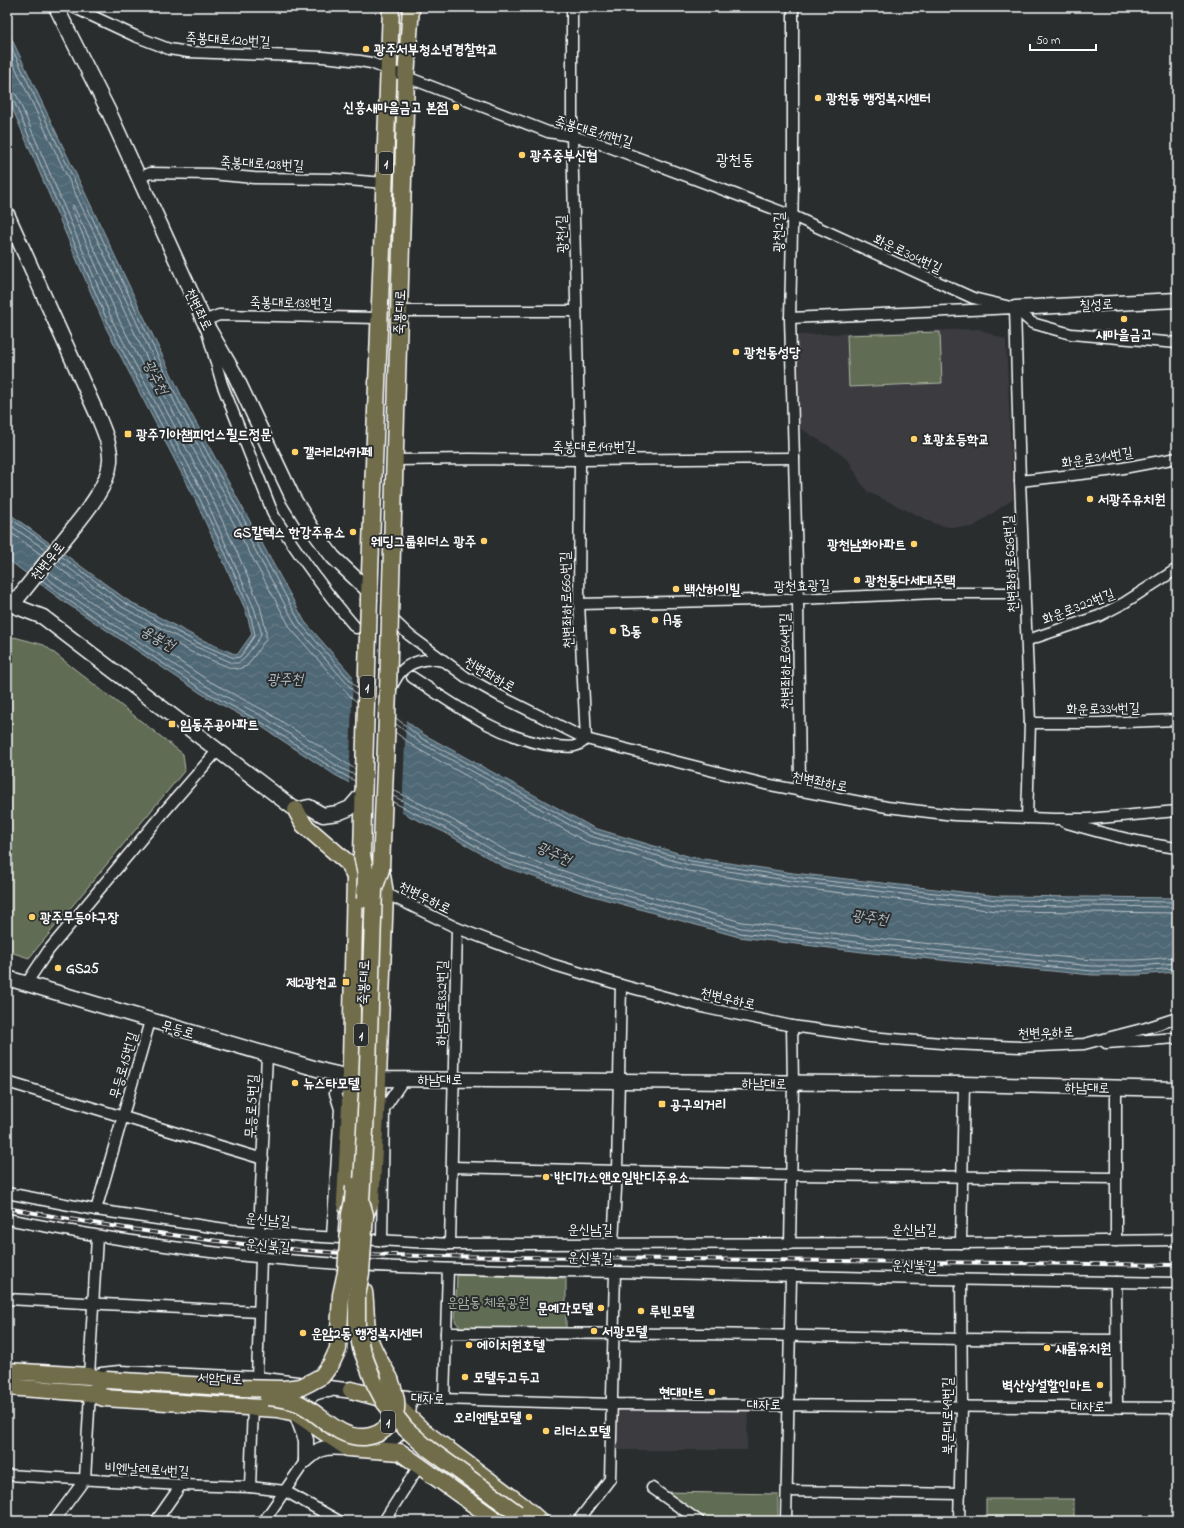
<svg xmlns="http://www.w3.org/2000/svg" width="1184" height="1528" font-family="'Indie Flower','Poor Story',sans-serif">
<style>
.built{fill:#3b3b41}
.green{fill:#616c53;stroke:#b0b6a9}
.water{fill:url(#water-waves);stroke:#95a4ac}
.pier{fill:#2a2d2e}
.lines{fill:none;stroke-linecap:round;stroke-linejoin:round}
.shore{stroke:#b9c2c7;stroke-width:1}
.street-tunnel{stroke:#3f4243;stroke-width:10;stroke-dasharray:10 5;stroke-linecap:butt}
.street-casing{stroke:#fff;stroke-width:13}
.secondary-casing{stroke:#fff;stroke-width:17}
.primary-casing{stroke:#fff;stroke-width:19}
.street{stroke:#2a2d2e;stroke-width:10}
.secondary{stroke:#2a2d2e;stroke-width:14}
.primary{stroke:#716d4b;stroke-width:16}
.rail-casing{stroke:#fff;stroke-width:4}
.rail{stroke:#2a2d2e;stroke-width:2.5;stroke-dasharray:8;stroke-linecap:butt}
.primary-bridge-casing{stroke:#fff;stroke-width:19;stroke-linecap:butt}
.primary-bridge{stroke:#716d4b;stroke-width:16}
.poi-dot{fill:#ffd166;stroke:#2a2d2e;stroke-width:1.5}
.labels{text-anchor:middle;stroke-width:4;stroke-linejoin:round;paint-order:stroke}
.shield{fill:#2a2d2e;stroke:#bfc0c0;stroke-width:1}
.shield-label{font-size:13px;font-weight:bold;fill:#fff}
.street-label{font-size:14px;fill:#fff;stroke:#2a2d2e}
.poi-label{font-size:14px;font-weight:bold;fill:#fff;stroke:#2a2d2e;text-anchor:start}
.park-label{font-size:14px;fill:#b0b6a9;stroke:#2a2d2e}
.water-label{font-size:15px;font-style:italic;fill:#b0bbc0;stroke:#2a2d2e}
.quarter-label{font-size:16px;fill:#fff;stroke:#2a2d2e}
</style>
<defs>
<pattern id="water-waves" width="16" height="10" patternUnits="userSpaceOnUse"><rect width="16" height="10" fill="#4f6774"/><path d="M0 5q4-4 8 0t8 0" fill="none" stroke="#697e89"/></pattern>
</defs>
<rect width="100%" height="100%" fill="#2a2d2e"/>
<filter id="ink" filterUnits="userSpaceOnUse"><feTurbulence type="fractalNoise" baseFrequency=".025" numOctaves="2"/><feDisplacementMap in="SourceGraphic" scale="8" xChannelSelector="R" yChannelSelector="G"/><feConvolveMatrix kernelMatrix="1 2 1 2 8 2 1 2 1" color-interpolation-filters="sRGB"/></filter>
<g filter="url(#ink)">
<g class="built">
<path d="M979,329l27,11 7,159 -40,28h-24l-13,-3 -68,-32 -7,-9 -12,-22 -12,-10 -39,-24 -2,-92z"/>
<path d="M618,1406h130l-1,44h-130z"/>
</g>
<g class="green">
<path d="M940,332l2,51 -93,4 -2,-52z"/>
<path d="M14,637l30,8 139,109 2,16 -156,188 -22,-7v-305z"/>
<path d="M457,1275l109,3v51l-106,-2 -5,-6z"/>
<path d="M666,1492l112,2v27h-73z"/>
<rect x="986" y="1499" width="88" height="22"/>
</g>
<path class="water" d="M7,29l176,370 122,223 56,64 62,48 171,94 97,29 102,16 205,23 179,2v74l-40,3h-45l-221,-22 -132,-16 -153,-43 -82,-27 -60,-35 -33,-15 -76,-42 -76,-50 -57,-31 -139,-93 -56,-42v-47l120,88 71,38 39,17 15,-21 -6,-23 -52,-114 -88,-169 -99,-232z"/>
<path class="pier" d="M353,674l10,11 43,33 -4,96 -53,-29z"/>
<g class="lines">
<g class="shore">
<path d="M7,38l172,363 122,223 56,64"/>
<path d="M7,50l168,353 122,224 60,68"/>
<path d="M7,91l6,1 4,4 97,228 89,169 51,115 7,23 -1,6 -17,23 -5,3h-5l-39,-17 -72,-39 -64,-47"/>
<path d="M7,96h4l2,3 97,228 88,168 29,62 22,52 6,26 -15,22 -6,1 -38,-16 -71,-39 -64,-47"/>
<path d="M7,516l42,30"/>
<path d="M7,523l39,27"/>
<path d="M7,530l35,25"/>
<path d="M55,565l64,47 72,40 40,16 7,1 9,-3 19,-27v-9l-6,-24 -23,-54 -29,-62 -88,-168 -49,-115 2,-2 97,201 121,223 59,67 7,6"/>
<path d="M49,572l23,17 137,92 58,31 88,57"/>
<path d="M45,576l23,18 138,92 58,31 75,50 16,8"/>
<path d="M42,580l23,18 139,93 57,31 76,49 18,10"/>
<path d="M396,718l25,20 171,94 99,29 101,16 206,23 179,2"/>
<path d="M396,724l23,18 171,94 99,29 103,16 205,24 180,2"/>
<path d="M395,732l21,16 171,94 101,29 103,16 206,24 180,2"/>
<path d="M393,790l58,29 59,34 81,27 151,42 131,16 219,22h45l40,-3"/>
<path d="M393,796l56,28 58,35 82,26 152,43 131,16 220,22h45l40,-3"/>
<path d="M393,802l53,27 59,34 83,27 152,43 132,16 220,22h45l40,-3"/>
</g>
<path class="street-tunnel" d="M356,628l56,49"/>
<defs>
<g id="street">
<path d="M73,7l62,29 34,13 19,3 135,5 37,4 11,2 177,69 24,4 32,9 189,71 180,82 42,10 17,15 39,11 106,9"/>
<path d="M793,7v178l-3,133 8,281 2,192"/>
<path d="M139,178l11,-5 61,1 43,4 81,1 50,4"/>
<path d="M399,311h177"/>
<path d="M790,318l225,-10 5,173 10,242 -3,95"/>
<path d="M394,460l76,-1 110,1 214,-2"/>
<path d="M1020,481l87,-10 70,-13"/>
<path d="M579,604l219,-5 138,-6h89"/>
<path d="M390,617l19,18 57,42 34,19 86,43 179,45 122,23 67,8 100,4h34l89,-8"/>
<path d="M356,628c-30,-35 -57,-73 -82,-112l-52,-132 -18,-63 15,-6 160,3"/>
<path d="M1028,640l71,-24 25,-13 53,-34"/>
<path d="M412,677c44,29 90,63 143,69 13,1 22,3 31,-7l-7,-135 1,-144 -8,-324v-129"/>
<path d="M390,690c3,-6 6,-12 9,-16 10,-13 29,-17 43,-13"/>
<path d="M1030,723h69l78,-3"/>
<path d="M1064,822c37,11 74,21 113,26"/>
<path d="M385,893l72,35 94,36 70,21 85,23 86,18 78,11 83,7 67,3 64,-3 62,-16 31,-10"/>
<path d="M26,984l22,-33 116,-139 54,-62"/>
<path d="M1106,1043l71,-5"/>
<path d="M7,1082l256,77"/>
<path d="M1116,1087v154"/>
<path d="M452,1167l339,8 325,3"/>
<path d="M7,1193l89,17 136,20 72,6 146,8 511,-1 216,-3"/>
<path d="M96,1210l54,-189"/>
<path d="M7,1219c111,22 220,38 333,45 92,6 184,6 277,8 187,4 373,9 560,11"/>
<path d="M259,1232l8,-177"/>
<path d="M332,1237l8,-128 -5,-16 15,-16"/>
<path d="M382,1241l2,-132 20,-30"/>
<path d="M613,1243l4,-72 4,-186"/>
<path d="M961,1243l3,-159"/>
<path d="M450,1244l7,-316"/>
<path d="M790,1244l3,-161 -1,-57"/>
<path d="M1116,1282l1,124"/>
<path d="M7,1299l252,13"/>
<path d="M446,1333l259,1 256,5 155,1"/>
<path d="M89,1376l8,-139"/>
<path d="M257,1379l4,-121"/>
<path d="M407,1398l204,6 566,4"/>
<path d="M444,1399l4,-130"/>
<path d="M7,1475l174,10 69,2 35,4 54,30"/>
<path d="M250,1487l3,-80"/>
<path d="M652,1488l47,33"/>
<path d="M787,1491l173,3"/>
<path d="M54,1521l31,-42 5,-86"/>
<path d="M156,1521l25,-36"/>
<path d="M264,1521l42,-61"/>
<path d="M384,1521l35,-55"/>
<path d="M578,1521l32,-42 5,-207"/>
<path d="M786,1521l5,-244"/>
<path d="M959,1521l3,-114 -1,-127"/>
</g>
<g id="secondary">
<path d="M56,7l53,105 95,209 30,52 59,125 19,31 21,28 37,35"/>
<path d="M7,214l90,200c6,15 14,31 13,47 -2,29 -31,59 -48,81 -16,21 -33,42 -50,63"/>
<path d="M1015,308l162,-8"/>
<path d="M7,601l5,4 31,12 253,193 13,-3 14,8 15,-2 12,-5 13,-15"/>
<path d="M7,978l317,93 26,6 28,2 586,5 213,5"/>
<path d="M101,1375l19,-2 137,6 104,13"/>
<path d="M306,1460c5,-4 10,-9 16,-11 8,-3 18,-1 27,-1 22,-1 49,-3 57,-27 3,-8 4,-15 1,-23l-21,-3"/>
<path d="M306,1460v-20l-10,-27c9,-13 15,-23 33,-23"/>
</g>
<g id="primary">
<path d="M369,599l22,-592"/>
<path d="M390,617l16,-539 5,-71"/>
<path d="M296,810l8,15 44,38 7,14"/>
<path d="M347,1207l-2,-6 5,-95 5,-229 7,-22 2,-81"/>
<path d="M365,1215l6,-14 7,-122 7,-186 -4,-24"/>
<path d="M364,1292c2,13 1,27 4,41 3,16 14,31 22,46"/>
<path d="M7,1371l82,5 17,4"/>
<path d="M7,1387l83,6 11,-3"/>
<path d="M351,1390l41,11 30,29 101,76 17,15"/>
<path d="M90,1393l14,5 173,11 19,4 52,35 52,4 97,69"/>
<path d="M512,1520l2,1"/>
</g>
</defs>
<use href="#street" class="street-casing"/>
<use href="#secondary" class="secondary-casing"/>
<use href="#primary" class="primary-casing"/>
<use href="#street" class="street"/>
<use href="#secondary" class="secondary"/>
<use href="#primary" class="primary"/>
<defs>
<path id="rail" d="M7,1208c98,18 195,33 294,42 42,4 85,5 127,6l749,9"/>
</defs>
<use href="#rail" class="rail-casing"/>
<use href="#rail" class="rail"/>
<defs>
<g id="primary-bridge">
<path d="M390,617l-2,74 -7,178 -7,20 -7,205 -6,107 4,14 -4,58 -4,23v30l4,22 13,34 11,21 21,26 19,17 92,67"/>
<path d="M364,774l5,-175"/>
<path d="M362,855l4,20 -1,24"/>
<path d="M106,1380l137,8 41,1 17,-2 10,-5 11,-6 9,-12 7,-15 3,-54 5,-23 4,-58 3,-13 1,-15"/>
<path d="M268,1397c10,1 20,2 30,6 23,10 39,36 67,34 10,-1 17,-4 24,-12 12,-16 7,-29 1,-46"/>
</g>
</defs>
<use href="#primary-bridge" class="primary-bridge-casing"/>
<use href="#primary-bridge" class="primary-bridge"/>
</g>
</g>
<g class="poi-dot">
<circle cx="366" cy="49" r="4"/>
<circle cx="818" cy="98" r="4"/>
<circle cx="456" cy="107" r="4"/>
<circle cx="522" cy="155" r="4"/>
<circle cx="1124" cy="319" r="4"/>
<circle cx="736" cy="352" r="4"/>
<rect x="124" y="430" width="8" height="8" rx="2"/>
<circle cx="914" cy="439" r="4"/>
<circle cx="295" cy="452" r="4"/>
<circle cx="1090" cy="499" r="4"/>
<circle cx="353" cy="532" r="4"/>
<circle cx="484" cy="541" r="4"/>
<circle cx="914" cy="544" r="4"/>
<circle cx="857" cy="580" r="4"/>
<circle cx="676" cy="589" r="4"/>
<circle cx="655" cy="620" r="4"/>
<circle cx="613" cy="631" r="4"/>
<rect x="168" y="720" width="8" height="8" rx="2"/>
<circle cx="32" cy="917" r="4"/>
<circle cx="58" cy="968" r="4"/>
<rect x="342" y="978" width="8" height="8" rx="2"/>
<circle cx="295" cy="1083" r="4"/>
<rect x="658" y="1100" width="8" height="8" rx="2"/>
<circle cx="546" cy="1177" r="4"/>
<circle cx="601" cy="1308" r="4"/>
<circle cx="641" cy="1311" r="4"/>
<circle cx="594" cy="1331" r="4"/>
<circle cx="303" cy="1333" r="4"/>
<circle cx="469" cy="1345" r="4"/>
<circle cx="1047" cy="1348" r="4"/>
<circle cx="465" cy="1377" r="4"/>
<circle cx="1100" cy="1385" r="4"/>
<circle cx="712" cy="1392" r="4"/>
<circle cx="529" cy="1417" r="4"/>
<circle cx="546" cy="1431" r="4"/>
</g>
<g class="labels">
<g class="shield">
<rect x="379" y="152" width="14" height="22" rx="3"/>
<rect x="360" y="676" width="14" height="22" rx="3"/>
<rect x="354" y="1024" width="14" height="22" rx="3"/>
<rect x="381" y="1411" width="14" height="22" rx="3"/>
</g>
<g class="shield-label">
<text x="386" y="168">1</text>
<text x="367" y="692">1</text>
<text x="361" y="1040">1</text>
<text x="388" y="1427">1</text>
</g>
<g class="street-label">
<text transform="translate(228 39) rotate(3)" y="5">죽봉대로120번길</text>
<text transform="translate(594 131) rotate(16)" y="5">죽봉대로119번길</text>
<text transform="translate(262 163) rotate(3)" y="5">죽봉대로128번길</text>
<text transform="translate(778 232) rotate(-89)" y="5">광천2길</text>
<text transform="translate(561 234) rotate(-92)" y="5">광천1길</text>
<text transform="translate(908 253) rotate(25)" y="5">화운로304번길</text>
<text transform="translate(291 302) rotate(1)" y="5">죽봉대로138번길</text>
<text transform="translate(1096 304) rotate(-3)" y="5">칠성로</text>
<text transform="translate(199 309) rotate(64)" y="5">천변좌로</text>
<text transform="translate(399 312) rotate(-88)" y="5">죽봉대로</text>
<text x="594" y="451">죽봉대로147번길</text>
<text transform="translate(1097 457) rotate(-9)" y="5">화운로314번길</text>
<text transform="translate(47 561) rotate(-52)" y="5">천변우로</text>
<text transform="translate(1010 564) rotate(-93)" y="5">천변좌하로626번길</text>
<text transform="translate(802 585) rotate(-2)" y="5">광천효광길</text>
<text transform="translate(566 600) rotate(-92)" y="5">천변좌하로660번길</text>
<text transform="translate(1078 606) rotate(-21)" y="5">화운로322번길</text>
<text transform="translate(785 661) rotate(-91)" y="5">천변좌하로644번길</text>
<text transform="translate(490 674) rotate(30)" y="5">천변좌하로</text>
<text transform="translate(1103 708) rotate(-1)" y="5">화운로334번길</text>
<text transform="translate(820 781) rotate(11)" y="5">천변좌하로</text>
<text transform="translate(425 897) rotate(26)" y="5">천변우하로</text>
<text transform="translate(363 982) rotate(-88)" y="5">죽봉대로</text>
<text transform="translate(728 998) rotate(13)" y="5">천변우하로</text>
<text transform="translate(441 1003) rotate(-89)" y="5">하남대로832번길</text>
<text transform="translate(178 1029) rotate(16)" y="5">무등로</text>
<text transform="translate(1046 1032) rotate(-2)" y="5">천변우하로</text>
<text transform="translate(123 1065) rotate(-74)" y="5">무등로15번길</text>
<text x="440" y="1084">하남대로</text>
<text transform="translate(764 1083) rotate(1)" y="5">하남대로</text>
<text transform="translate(1087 1087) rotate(1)" y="5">하남대로</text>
<text transform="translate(251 1106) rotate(-87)" y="5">무등로5번길</text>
<text transform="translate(268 1219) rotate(5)" y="5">운신남길</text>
<text x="590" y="1234">운신남길</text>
<text x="914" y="1234">운신남길</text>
<text transform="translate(268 1245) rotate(5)" y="5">운신북길</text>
<text transform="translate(590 1257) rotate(1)" y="5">운신북길</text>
<text transform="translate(914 1265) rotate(1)" y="5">운신북길</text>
<text transform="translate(220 1378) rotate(3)" y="5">서암대로</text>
<text transform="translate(428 1398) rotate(3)" y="5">대자로</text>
<text x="764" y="1409">대자로</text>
<text x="1088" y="1411">대자로</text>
<text transform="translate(947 1416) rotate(-90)" y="5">북문대로49번길</text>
<text transform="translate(147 1469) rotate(3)" y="5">비엔날레로4번길</text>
</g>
<g class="poi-label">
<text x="374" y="54">광주서부청소년경찰학교</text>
<text x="826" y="103">광천동 행정복지센터</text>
<text x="448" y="112" text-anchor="end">신흥새마을금고 본점</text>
<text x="530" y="160">광주중부신협</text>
<text x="1124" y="339" text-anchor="middle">새마을금고</text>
<text x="744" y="357">광천동성당</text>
<text x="136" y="439">광주기아챔피언스필드정문</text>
<text x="922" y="444">효광초등학교</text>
<text x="303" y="457">갤러리24카페</text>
<text x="1098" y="504">서광주유치원</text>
<text x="345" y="537" text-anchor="end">GS칼텍스 한강주유소</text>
<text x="476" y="546" text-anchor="end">웨딩그룹위더스 광주</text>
<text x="906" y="549" text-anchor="end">광천남화아파트</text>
<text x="865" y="585">광천동다세대주택</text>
<text x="684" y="594">백산하이빌</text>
<text x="663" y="625">A동</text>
<text x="621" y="636">B동</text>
<text x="180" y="729">임동주공아파트</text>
<text x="40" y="922">광주무등야구장</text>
<text x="66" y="973">GS25</text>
<text x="338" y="987" text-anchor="end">제2광천교</text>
<text x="303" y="1088">뉴스타모텔</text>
<text x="670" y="1109">공구의거리</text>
<text x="554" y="1182">반디가스앤오일반디주유소</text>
<text x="593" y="1313" text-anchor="end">문예각모텔</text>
<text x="649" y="1316">루빈모텔</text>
<text x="602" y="1336">서광모텔</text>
<text x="311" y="1338">운암2동 행정복지센터</text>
<text x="477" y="1350">에이치원호텔</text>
<text x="1055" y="1353">새롬유치원</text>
<text x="473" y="1382">모텔두고두고</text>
<text x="1092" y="1390" text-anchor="end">벽산상설할인마트</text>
<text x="704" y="1397" text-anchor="end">현대마트</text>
<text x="521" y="1422" text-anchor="end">오리엔탈모텔</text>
<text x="554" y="1436">리더스모텔</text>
</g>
<g class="park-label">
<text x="488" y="1307">운암동 체육공원</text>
</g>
<g class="water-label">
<text transform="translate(156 377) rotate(64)" y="5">광주천</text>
<text transform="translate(158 638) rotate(30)" y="5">용봉천</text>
<text x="285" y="684">광주천</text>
<text transform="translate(554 853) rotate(25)" y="5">광주천</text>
<text transform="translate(870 917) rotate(8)" y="5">광주천</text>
</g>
<g class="quarter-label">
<text x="735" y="165">광천동</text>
</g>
</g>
<rect width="1184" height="1528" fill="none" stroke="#2a2d2e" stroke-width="24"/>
<rect x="12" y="12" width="1160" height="1504" fill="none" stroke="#fff" stroke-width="1.5" filter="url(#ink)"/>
<path d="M1030 44v6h66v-6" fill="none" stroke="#ffffff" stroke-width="2"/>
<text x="1036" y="44" font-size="12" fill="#ffffff" stroke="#2a2d2e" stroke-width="3" paint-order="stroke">50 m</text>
</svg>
